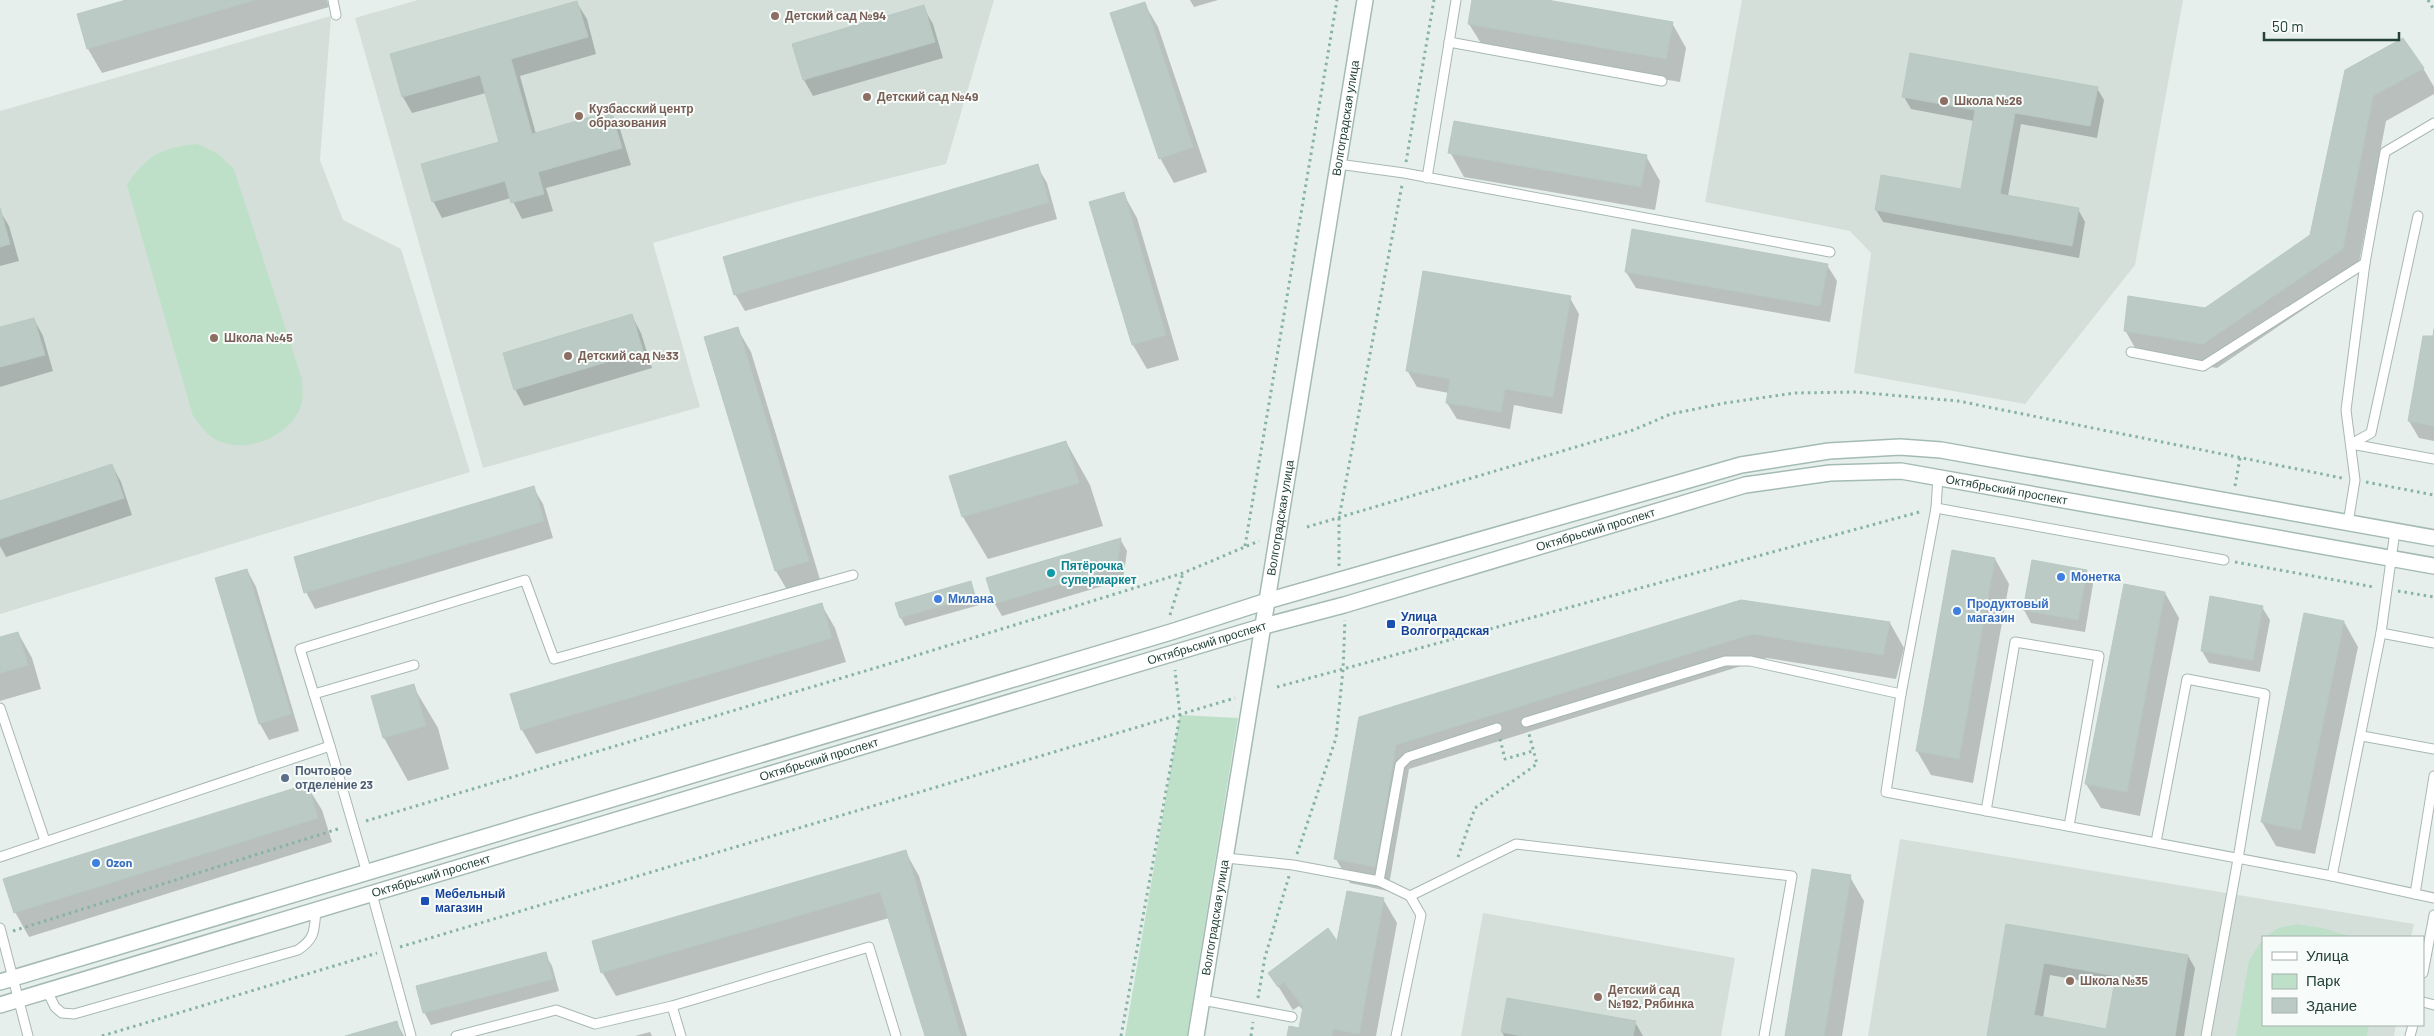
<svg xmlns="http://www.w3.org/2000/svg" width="2434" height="1036" font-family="Barlow,sans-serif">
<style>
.built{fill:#d4dfda}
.green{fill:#bfe0c8}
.shadow{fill:#0003;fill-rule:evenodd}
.building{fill:#bbcac4;stroke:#b8c9c2;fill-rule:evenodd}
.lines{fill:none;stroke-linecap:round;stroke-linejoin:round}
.lane-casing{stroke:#a8b8b2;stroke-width:11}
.secondary-casing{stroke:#a4bbb3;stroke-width:18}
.path{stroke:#86b3a5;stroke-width:3;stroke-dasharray:2.5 4;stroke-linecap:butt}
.lane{stroke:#fff;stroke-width:9}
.secondary{stroke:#fff;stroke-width:15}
.education-dot{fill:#8d6e63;stroke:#f7fbf9;stroke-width:2}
.culture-dot{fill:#0f9aa8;stroke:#f7fbf9;stroke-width:2}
.shop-dot{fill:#3f7fe0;stroke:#f7fbf9;stroke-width:2}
.transit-dot{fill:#1a4fb4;stroke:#f7fbf9;stroke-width:2}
.service-dot{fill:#5c6f8a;stroke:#f7fbf9;stroke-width:2}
.labels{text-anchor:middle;stroke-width:4;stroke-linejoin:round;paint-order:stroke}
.education-label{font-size:12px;font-weight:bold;fill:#785e54;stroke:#f7fbf9;text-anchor:start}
.street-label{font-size:12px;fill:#24423a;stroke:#f7fbf9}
.culture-label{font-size:12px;font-weight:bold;fill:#0d838f;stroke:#f7fbf9;text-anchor:start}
.shop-label{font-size:12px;font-weight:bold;fill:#366cbe;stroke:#f7fbf9;text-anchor:start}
.transit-label{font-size:12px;font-weight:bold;fill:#164399;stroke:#f7fbf9;text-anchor:start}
.service-label{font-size:12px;font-weight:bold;fill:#4e5e75;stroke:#f7fbf9;text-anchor:start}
</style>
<rect width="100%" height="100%" fill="#e6efeb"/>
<g class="built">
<path d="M418,0h576l-48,164 -147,37 -146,42 47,164 -217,61 -128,-450z"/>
<path d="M1742,0h441l-48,265 -110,139 -171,-31 17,-120 -21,-22 -145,-29z"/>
<path d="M331,16l-11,144 23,60 58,29 69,223 -470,142v-503z"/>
<path d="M1900,839l514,85 -3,13h-148v88h133l-2,11h-526z"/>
<path d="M1483,913l252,45 -14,78h-260z"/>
</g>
<g class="green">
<path d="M197,144l20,9 17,16 68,210c0,8 2,19 -1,27 -11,33 -65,53 -93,28 -6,-5 -10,-12 -15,-18l-66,-231c18,-29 36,-38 70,-41z"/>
<path d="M1180,715l58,3 -51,318h-62z"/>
<path d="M2297,924l26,4 29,9h-87l13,-9z"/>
<path d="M2263,939v86h106l-2,11h-131l13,-76z"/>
</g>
<g class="shadow">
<path d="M130,0h197l2,7 -227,66 -14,-24 -10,-34z"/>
<path d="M1190,0h28l-24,7z"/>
<path d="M1474,0h66l132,23 14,25 -6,34 -196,-34 -15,-24z"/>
<path d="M577,3l10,16 9,35 -76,22 16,58 75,-22 9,17 11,36 -85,23 7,23 -31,8 -11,-21 -69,20 -9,-17 67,-58 -14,-50 -74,20 -9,-16z"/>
<path d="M1144,3l14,24 49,145 -33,11 -14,-25z"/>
<path d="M923,7l10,17 10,34 -130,38 -9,-16z"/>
<path d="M2423,68l11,19v7l-48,27 -29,152 -140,95 -78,-13 -14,-25 81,-21 105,-74 36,-164z"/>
<path d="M2097,88l7,12 -7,38 -76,-14 -13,72 70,13 7,13 -6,36 -196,-36 -7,-12 86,-19 12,-70 -63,-12 -7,-12z"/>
<path d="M1450,152l196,4 14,25 -5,29 -191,-33z"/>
<path d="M1037,166l10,17 10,36 -312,92 -10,-17z"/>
<path d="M1123,193l14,25 42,142 -32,9 -14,-24 -42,-142z"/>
<path d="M0,211l9,15 10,35 -19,5z"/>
<path d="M1827,265l10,16 -7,41 -194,-34 -10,-16z"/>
<path d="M1570,298l9,16 -17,100 -48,-9 -4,24 -53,-10 -10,-16 2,-10 -32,-6 -10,-17z"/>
<path d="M632,316l9,17 11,35 -128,38 -9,-17z"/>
<path d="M34,319l9,17 10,35 -53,16v-58z"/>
<path d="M737,328l14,24 71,234 -32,9 -14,-24 -70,-233z"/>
<path d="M2434,336v105l-15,-3 -10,-17z"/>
<path d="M1066,442l24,43 13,41 -115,33 -25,-42 -12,-40z"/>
<path d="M112,465l9,17 11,33 -126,42 -6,-11v-43z"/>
<path d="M533,487l10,17 10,34 -238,71 -9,-17z"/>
<path d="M1120,539l7,12 -4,29 -121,36 -7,-12 -8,-25z"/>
<path d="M1995,559l14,25 -36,199 -42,-8 -14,-24z"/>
<path d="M247,570l9,17 43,144 -30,9 -9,-16z"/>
<path d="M2086,572l7,12 -8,48 -54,-9 -7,-13z"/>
<path d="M970,582l9,23 -74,21 -4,-8z"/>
<path d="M2165,593l14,25 -39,198 -39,-8 -15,-24z"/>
<path d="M1741,602l149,21 14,25 -8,31 -129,-21 -358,111 -21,122 -38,-8 -14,-24 25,-142z"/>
<path d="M821,604l14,24 11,34 -310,92 -14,-24z"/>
<path d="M2262,607l8,13 -10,52 -51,-9 -7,-12z"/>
<path d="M2344,622l14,25 -43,207 -39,-8 -14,-24z"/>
<path d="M18,633l14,25 9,31 -41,12v-62z"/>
<path d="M413,686l25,42 11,41 -41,12 -24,-43 -12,-41z"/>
<path d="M307,786l15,24 10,32 -303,95 -14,-25z"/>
<path d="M905,851l14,25 48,160h-40l-38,-118 -273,78 -14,-24z"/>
<path d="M1850,877l14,24 -22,135h-56z"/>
<path d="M1383,899l14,24 -21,113h-87l11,-7 4,-18 -5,-5 -6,4 -23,-37 68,-29z"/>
<path d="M2007,925l181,31 7,12 -11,68h-196zM2050,975l65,12 -8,43 -64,-12z"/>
<path d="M545,954l7,12 7,25 -128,34 -7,-13z"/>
<path d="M396,1022l8,14h-54z"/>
<path d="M1635,1022l8,14h-139l-2,-4z"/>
<path d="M650,1032l2,4h-17z"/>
</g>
<g class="building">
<path d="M126,0h129l-168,49 -10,-35z"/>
<path d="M1472,0h75l126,22 -7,37 -198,-35z"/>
<path d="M577,1l11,36 -77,22 21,75 79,-23 11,37 -84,24 6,22 -33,9 -6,-22 -73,21 -11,-38 78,-22 -19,-67 -78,22 -12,-43z"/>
<path d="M1145,2l48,145 -34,12 -49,-146z"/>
<path d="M924,5l11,37 -132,38 -11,-36z"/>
<path d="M2403,38l21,30 -51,28 -30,153 -140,95 -79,-13 4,-35 77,12 105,-73 35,-165z"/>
<path d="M1910,53l188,34 -8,39 -75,-13 -15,81 79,14 -7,38 -197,-36 6,-35 80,14 14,-79 -73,-13z"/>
<path d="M1454,121l193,34 -6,32 -193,-34z"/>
<path d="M1038,164l11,38 -315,93 -11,-38z"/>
<path d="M1124,192l42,143 -34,10 -43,-143z"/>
<path d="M0,208l10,36 -10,3z"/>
<path d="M1632,229l196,35 -8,42 -195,-34z"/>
<path d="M1423,271l148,25 -18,101 -48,-8 -4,23 -55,-9 4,-24 -44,-8z"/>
<path d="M632,314l11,37 -129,39 -11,-37z"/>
<path d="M34,318l11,37 -45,12v-40z"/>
<path d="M738,327l71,234 -34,10 -71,-234z"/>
<path d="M2434,329v97l-26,-5 15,-85h10z"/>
<path d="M1066,441l13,42 -117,34 -13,-41z"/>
<path d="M112,464l12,34 -124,41v-38z"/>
<path d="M534,486l10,35 -240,72 -10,-36z"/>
<path d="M1121,538l-4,29 -123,37 -8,-26z"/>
<path d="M1952,550l43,8 -36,201 -43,-8z"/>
<path d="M2032,560l55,10 -9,50 -55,-10z"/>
<path d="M247,569l44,145 -32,10 -44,-146z"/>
<path d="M971,581l4,15 -75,22 -5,-15z"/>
<path d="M2124,584l41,8 -38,200 -42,-8z"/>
<path d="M2210,596l53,10 -10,54 -52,-9z"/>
<path d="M1741,600l149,22 -7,33 -131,-21 -356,111 -21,122 -41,-8 25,-142z"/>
<path d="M822,603l10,35 -311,92 -11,-36z"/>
<path d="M2304,613l40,8 -43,209 -40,-8z"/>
<path d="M18,632l10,33 -28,8v-36z"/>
<path d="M414,684l12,42 -43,12 -12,-42z"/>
<path d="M308,784l10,34 -304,95 -11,-34z"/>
<path d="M906,850l55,186h-36l-45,-144 -279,81 -9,-32z"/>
<path d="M1812,869l39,6 -27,161h-39z"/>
<path d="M1347,891l37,7 -25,136 -26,-5 -1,7h-45l2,-10 10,2 4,-21 -19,-25 -6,5 -10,-14 60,-45 9,13z"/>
<path d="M2006,924l182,31 -13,81h-188zM2044,963l72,13 -10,53 -72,-14z"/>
<path d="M546,952l7,27 -130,34 -7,-27z"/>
<path d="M1507,998l129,23 -3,15h-111l-21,-4z"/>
<path d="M397,1021l4,15h-56z"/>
</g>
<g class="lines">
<defs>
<g id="lane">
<path d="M333,0l3,15"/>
<path d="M1449,42l213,39"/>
<path d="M1338,164l66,9 426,79"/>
<path d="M1427,178l29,-178"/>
<path d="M2131,352l72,14 162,-103"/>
<path d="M2351,444l20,-11 47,-217"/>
<path d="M2351,444l83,15"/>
<path d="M1938,477l-2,31 -35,186 -15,98 446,84"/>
<path d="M1936,508l288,52"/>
<path d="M2348,523l7,-43 -9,-70 19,-147 20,-111 49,-29"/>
<path d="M2395,531l-14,102 -49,243 102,22"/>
<path d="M2381,633l53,10"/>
<path d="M314,694l100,-29"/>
<path d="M0,708l45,133"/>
<path d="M1526,722l199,-61h25l151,33"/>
<path d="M2362,736l72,13"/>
<path d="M330,746l-30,-97 225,-69 29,79 299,-84"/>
<path d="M1986,811l29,-169 84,14 -30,170"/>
<path d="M2156,842l31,-163 78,15 -27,165 -32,177"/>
<path d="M0,857l330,-111 37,127"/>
<path d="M1226,858l67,7 86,16 21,-116 8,-8 89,-29"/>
<path d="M1379,881l31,15"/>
<path d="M372,894l39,142"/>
<path d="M2415,894l19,-118"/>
<path d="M0,928l28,108"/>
<path d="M2423,973l11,-58"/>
<path d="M47,991l8,16 7,6 12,1 224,-64c18,-12 16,-20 18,-40"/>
<path d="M1202,1000l90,17"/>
<path d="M2423,1002l11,3"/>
<path d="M672,1006l9,30"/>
<path d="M456,1036l100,-26 39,14 77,-18 197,-59 27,89"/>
<path d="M1396,1036l25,-121 -11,-19 106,-52 276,32 -28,160"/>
<path d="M2410,1036l3,-11"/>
</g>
<g id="secondary">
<path d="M0,982l1171,-350 96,-31 474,-136 88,-14 71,-4 41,3 493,88"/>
<path id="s1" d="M0,1005l1264,-379 80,-21 401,-120 85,-12 71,-2 533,95"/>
<path id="s2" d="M1196,1036l169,-1036"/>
</g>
</defs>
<use href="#lane" class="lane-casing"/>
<use href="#secondary" class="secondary-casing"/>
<g class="path">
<path d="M2428,0l6,10"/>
<path d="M1406,162l28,-162"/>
<path d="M2366,482l68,13"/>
<path d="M2235,486l5,-28"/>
<path d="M1307,527l326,-97 38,-16 54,-11 70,-10 61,-1 102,9 384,77"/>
<path d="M1245,546l92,-546"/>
<path d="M2235,562l139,25"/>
<path d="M1339,566v-48l63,-333"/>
<path d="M2398,591l36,6"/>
<path d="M1170,615l13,-42"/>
<path d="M1277,687l646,-176"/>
<path d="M1500,739l5,20 28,-8"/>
<path d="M366,821l519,-156 298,-92 76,-32"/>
<path d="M1297,854l39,-116 7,-68 2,-50"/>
<path d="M1458,857l17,-49 62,-44 -8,-30"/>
<path d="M13,931l328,-103"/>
<path d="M400,947l835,-249"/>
<path d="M1258,998l7,-41 24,-81"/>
<path d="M102,1036l275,-83"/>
<path d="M1121,1036l59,-321 -5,-45"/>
<path d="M1251,1036l2,-14"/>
</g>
<use href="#lane" class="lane"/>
<use href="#secondary" class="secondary"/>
</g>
<g class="education-dot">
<circle cx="775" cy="16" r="5"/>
<circle cx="867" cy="97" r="5"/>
<circle cx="1944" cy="101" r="5"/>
<circle cx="579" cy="116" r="5"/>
<circle cx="214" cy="338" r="5"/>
<circle cx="568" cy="356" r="5"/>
<circle cx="2070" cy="981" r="5"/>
<circle cx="1598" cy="997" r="5"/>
</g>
<circle class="culture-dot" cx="1051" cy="573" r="5"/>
<g class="shop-dot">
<circle cx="2061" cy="577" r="5"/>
<circle cx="938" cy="599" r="5"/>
<circle cx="1957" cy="611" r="5"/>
<circle cx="96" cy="863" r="5"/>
</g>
<g class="transit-dot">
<rect x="1386" y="619" width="10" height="10" rx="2.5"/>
<rect x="420" y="896" width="10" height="10" rx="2.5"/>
</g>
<circle class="service-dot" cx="285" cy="778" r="5"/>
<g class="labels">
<g class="education-label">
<text x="785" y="20">Детский сад №94</text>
<text x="877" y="101">Детский сад №49</text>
<text x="1954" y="105">Школа №26</text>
<text x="589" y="113">Кузбасский центр<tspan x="589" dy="14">образования</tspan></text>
<text x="224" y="342">Школа №45</text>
<text x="578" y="360">Детский сад №33</text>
<text x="2080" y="985">Школа №35</text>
<text x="1608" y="994">Детский сад<tspan x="1608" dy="14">№192, Рябинка</tspan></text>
</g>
<g class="street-label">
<text dy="4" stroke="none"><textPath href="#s2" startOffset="930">Волгоградская улица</textPath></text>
<text dy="4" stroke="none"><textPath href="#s1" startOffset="2085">Октябрьский проспект</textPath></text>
<text dy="4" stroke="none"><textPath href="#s2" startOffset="525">Волгоградская улица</textPath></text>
<text dy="4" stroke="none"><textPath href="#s1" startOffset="1665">Октябрьский проспект</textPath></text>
<text dy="4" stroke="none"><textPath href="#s1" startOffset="1260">Октябрьский проспект</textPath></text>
<text dy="4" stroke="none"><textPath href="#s1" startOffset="855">Октябрьский проспект</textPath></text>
<text dy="4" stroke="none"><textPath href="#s1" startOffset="450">Октябрьский проспект</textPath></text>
<text dy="4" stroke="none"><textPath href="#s2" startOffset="120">Волгоградская улица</textPath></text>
</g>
<g class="culture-label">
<text x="1061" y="570">Пятёрочка<tspan x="1061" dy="14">супермаркет</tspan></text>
</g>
<g class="shop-label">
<text x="2071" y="581">Монетка</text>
<text x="948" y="603">Милана</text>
<text x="1967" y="608">Продуктовый<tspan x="1967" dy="14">магазин</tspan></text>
<text x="106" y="867">Ozon</text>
</g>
<g class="transit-label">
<text x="1401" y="621">Улица<tspan x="1401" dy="14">Волгоградская</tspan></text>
<text x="435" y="898">Мебельный<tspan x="435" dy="14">магазин</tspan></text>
</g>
<g class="service-label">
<text x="295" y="775">Почтовое<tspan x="295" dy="14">отделение 23</tspan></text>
</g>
</g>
<rect x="2262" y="936" width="162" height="90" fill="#f7fbf9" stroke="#a3b1ad"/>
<rect x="2272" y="952" width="25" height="8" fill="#ffffff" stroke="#a3b1ad"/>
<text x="2306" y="961" font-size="15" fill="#24423a">Улица</text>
<rect x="2272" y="974" width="25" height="15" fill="#bfe0c8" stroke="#a3b1ad"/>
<text x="2306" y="986" font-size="15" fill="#24423a">Парк</text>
<rect x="2272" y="998" width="25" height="15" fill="#bbcac4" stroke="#a3b1ad"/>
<text x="2306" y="1011" font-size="15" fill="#24423a">Здание</text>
<path d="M2264 32v8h135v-8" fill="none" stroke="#24423a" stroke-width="2.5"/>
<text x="2272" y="32" font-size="15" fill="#24423a" stroke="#f7fbf9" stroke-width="4" paint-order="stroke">50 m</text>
</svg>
